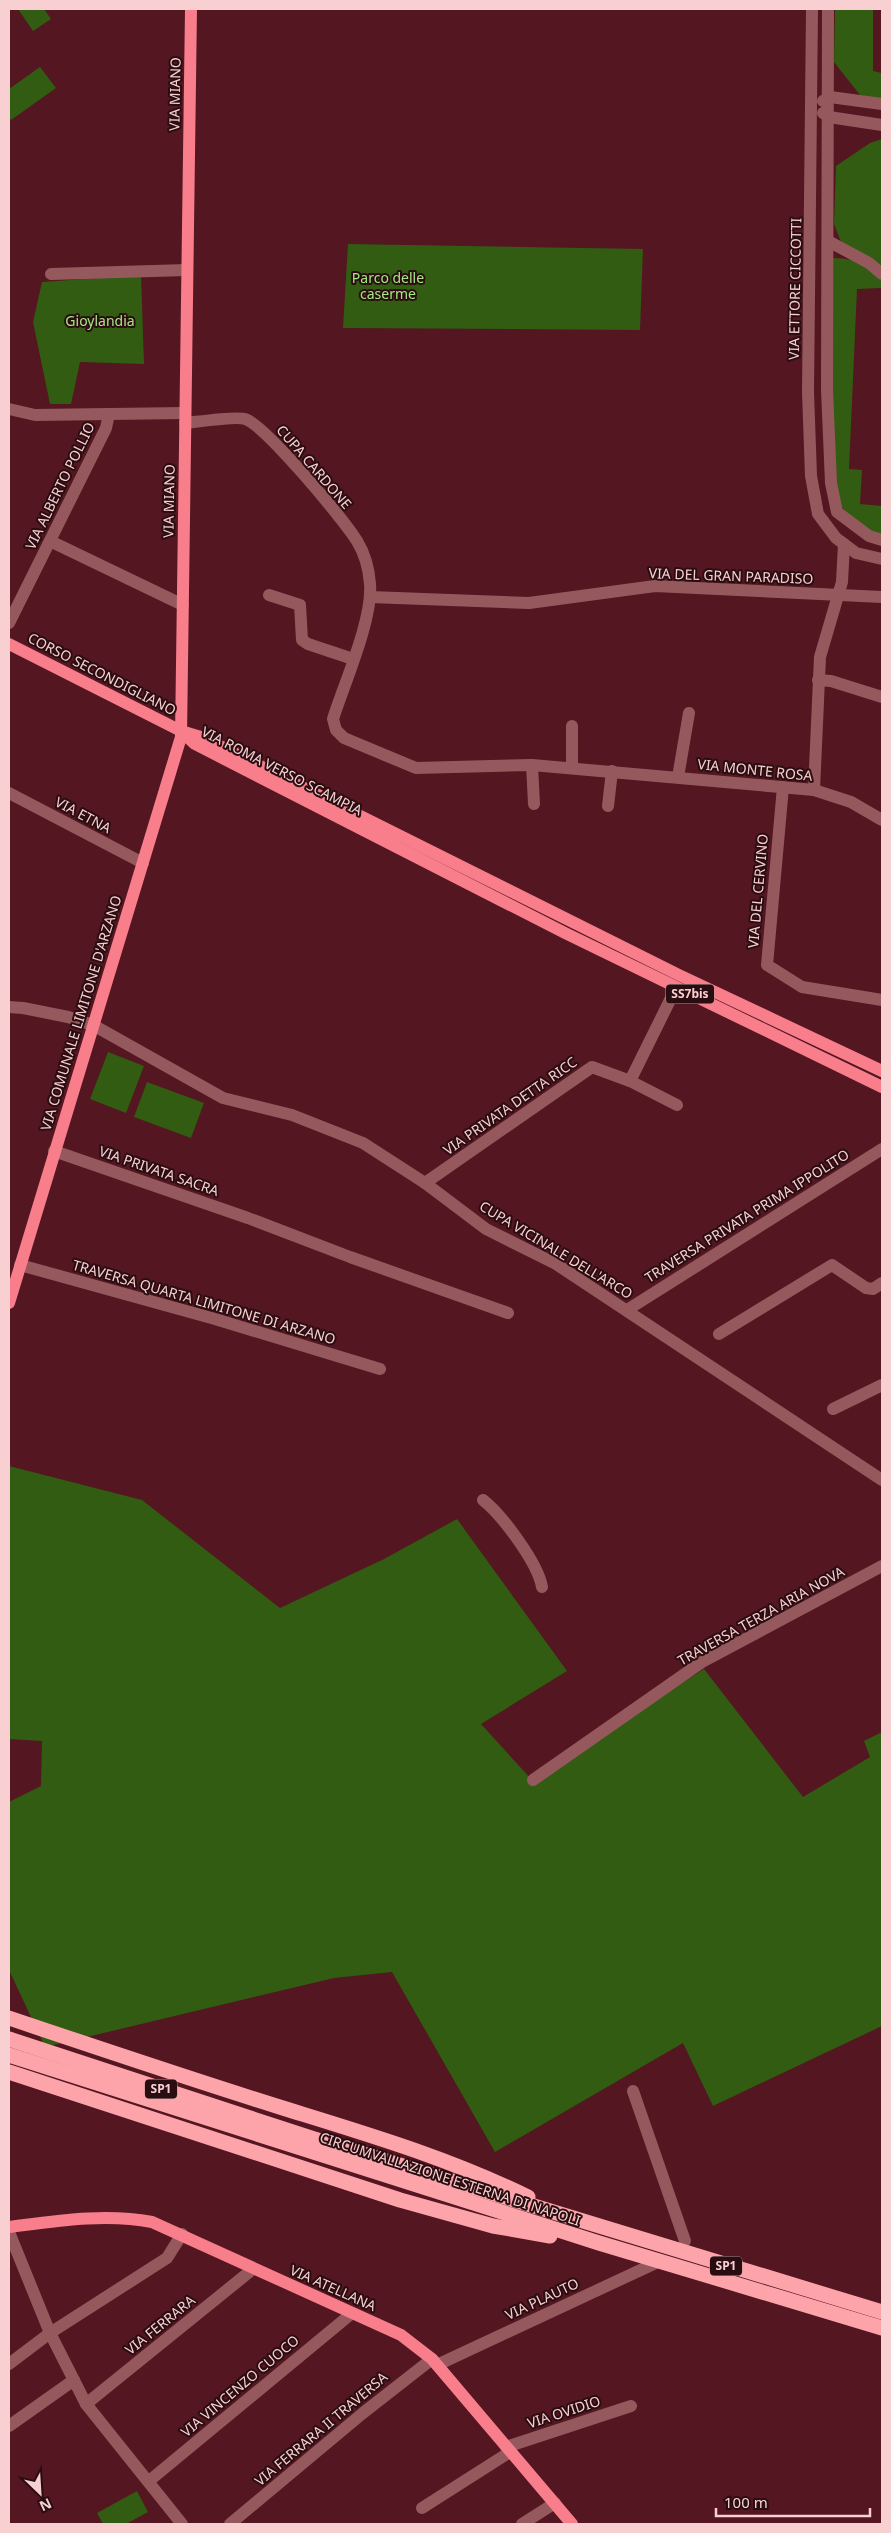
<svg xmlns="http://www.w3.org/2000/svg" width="891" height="2533" font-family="'Noto Sans',sans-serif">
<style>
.green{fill:#315c12}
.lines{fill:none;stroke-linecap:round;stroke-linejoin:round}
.minor{stroke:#95595d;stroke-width:12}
.major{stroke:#f77e8a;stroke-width:12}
.highway{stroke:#fda4aa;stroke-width:15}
.labels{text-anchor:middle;stroke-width:4;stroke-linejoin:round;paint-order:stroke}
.shield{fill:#290d11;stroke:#bb9697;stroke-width:1}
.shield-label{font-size:12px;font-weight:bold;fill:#f9d0d1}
.street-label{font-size:14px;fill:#f9d0d1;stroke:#290d11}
.park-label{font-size:14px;fill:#a6e683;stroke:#290d11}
</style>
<rect width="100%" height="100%" fill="#541620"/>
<g class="green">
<path d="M18,9h26l7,10 -18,12z"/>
<path d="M835,9h38v62l9,2v27l-22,-5 -26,-33z"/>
<path d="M40,67l16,21 -45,32 -2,-3v-28z"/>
<path d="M882,139v127l-41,-24 -7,-18 2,-58 34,-23z"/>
<path d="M348,244l295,5 -3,81 -297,-2z"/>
<path d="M833,258c25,1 33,5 49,23l-1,7 -24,1 -8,180 13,1 -2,34 22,2v32l-13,-2 -36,-38z"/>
<path d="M141,275l3,89 -64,-2 -9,42h-21l-17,-82 9,-40z"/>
<path d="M108,1052l36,14 -18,47 -36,-14z"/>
<path d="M147,1082l57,21 -13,35 -57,-21z"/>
<path d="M9,1466l133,34 138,108 104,-49 73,-40 110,152 -86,53 51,56 172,-111 99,128 67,-40 -6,-16 18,-9v294l-169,80 -30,-63 -188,109 -103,-180 -58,6 -289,69 -36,-77v-168l32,-16 1,-45 -33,-2z"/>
<path d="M137,2491l11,21 -22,12h-23l-6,-11z"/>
</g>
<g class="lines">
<g class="minor">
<path d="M812,9l-4,383 3,84 7,38 18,24 20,15 26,6"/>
<path d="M828,9l-1,381 4,93 6,29 32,24 13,4"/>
<path d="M823,101l7,-4 52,7"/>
<path d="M823,113l6,4 53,8"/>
<path d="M828,241l41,22 13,11"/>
<path d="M51,274l136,-4"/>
<path d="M9,409l26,6 150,-2"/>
<path d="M185,423c11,-1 52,-7 60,-4 20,6 99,101 112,122 8,13 12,29 13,43 3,35 -26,100 -37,135l3,11 8,8 72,30 116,-3 282,25 37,12 31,18"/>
<path d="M50,541l133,64"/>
<path d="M269,595l31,10 2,35 6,4 45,15"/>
<path d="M370,597l159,6 126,-17 227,11"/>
<path d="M9,623l97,-195 3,-14"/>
<path d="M818,680l13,1 51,16"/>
<path d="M532,765l2,39"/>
<path d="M572,767v-41"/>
<path d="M678,777l11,-64"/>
<path d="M783,787l-16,178 35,22 80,13"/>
<path d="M814,790l6,-133 22,-75 2,-38"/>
<path d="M9,793l134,70"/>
<path d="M608,806l4,-35"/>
<path d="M9,1007l14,1 45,9 25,8 130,73 69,17 71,28 62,40 61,46 70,35 326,216"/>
<path d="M630,1081l47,24"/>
<path d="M54,1151l194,67 102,39 158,56"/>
<path d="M425,1183l167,-116 38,14 46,-93"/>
<path d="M20,1265l195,54 165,50"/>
<path d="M627,1310l255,-161"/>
<path d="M719,1334l113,-69 34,23 7,1 9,-6"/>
<path d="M833,1409l49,-24"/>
<path d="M483,1500c19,15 55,63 59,87"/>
<path d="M533,1780l169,-118 180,-96"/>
<path d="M633,2091l52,150"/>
<path d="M9,2232l41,101 36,71 96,120"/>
<path d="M9,2364l41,-31 117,-75 15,-24"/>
<path d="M437,2365l223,-104"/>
<path d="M86,2404l167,-135"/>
<path d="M9,2426l65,-46"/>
<path d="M506,2447l125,-41"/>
<path d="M149,2481l202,-167"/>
<path d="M422,2508l88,-56"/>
<path d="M230,2524l133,-111 69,-54"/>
<path d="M522,2524l33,-21"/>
</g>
<g class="major">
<path d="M9,644l172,87 23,7 475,237 203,96"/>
<path d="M183,733l12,11 370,189 317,154"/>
<path d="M9,1303l172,-566 10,-728"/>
<path d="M9,2227c47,-6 96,-14 143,-5l249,113 31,24 140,165"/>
</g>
<g class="highway">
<path d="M9,2018c92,31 184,62 277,91 84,26 162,49 242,88"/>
<path d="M9,2039l305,100 568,173"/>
<path d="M9,2055l590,188 283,85"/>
<path d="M9,2072l391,128 93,26 57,10"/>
</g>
</g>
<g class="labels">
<g class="shield">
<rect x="666" y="984.5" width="48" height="19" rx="4"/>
<rect x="145" y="2079.5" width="32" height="19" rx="4"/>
<rect x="710" y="2256.5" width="32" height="19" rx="4"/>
</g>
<g class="shield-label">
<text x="690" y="998">SS7bis</text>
<text x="161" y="2093">SP1</text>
<text x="726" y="2270">SP1</text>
</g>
<g class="street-label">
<text transform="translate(175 94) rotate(-89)" y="5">VIA MIANO</text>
<text transform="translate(795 289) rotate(-89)" y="5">VIA ETTORE CICCOTTI</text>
<text transform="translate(314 467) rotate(49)" y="5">CUPA CARDONE</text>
<text transform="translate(60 486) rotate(-64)" y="5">VIA ALBERTO POLLIO</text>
<text transform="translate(169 501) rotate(-89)" y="5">VIA MIANO</text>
<text transform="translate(731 576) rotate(2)" y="5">VIA DEL GRAN PARADISO</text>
<text transform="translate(102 674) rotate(27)" y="5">CORSO SECONDIGLIANO</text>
<text transform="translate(755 770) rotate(6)" y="5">VIA MONTE ROSA</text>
<text transform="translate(282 771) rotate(27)" y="5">VIA ROMA VERSO SCAMPIA</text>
<text transform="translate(83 815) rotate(28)" y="5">VIA ETNA</text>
<text transform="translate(758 891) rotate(-85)" y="5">VIA DEL CERVINO</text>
<text transform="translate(81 1013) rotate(-73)" y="5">VIA COMUNALE LIMITONE D'ARZANO</text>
<text transform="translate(510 1106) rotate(-35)" y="5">VIA PRIVATA DETTA RICC</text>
<text transform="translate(159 1171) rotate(19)" y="5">VIA PRIVATA SACRA</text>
<text transform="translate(747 1216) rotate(-32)" y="5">TRAVERSA PRIVATA PRIMA IPPOLITO</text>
<text transform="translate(556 1250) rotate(31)" y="5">CUPA VICINALE DELL'ARCO</text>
<text transform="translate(204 1302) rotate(16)" y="5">TRAVERSA QUARTA LIMITONE DI ARZANO</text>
<text transform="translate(761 1616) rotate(-29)" y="5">TRAVERSA TERZA ARIA NOVA</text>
<text transform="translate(450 2179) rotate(18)" y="5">CIRCUMVALLAZIONE ESTERNA DI NAPOLI</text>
<text transform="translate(333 2288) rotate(24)" y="5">VIA ATELLANA</text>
<text transform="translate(542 2299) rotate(-25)" y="5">VIA PLAUTO</text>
<text transform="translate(160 2325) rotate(-39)" y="5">VIA FERRARA</text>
<text transform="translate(240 2386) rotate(-40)" y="5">VIA VINCENZO CUOCO</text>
<text transform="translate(564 2412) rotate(-18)" y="5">VIA OVIDIO</text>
<text transform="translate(321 2429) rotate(-40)" y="5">VIA FERRARA II TRAVERSA</text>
</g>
<g class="park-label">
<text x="388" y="283">Parco delle<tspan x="388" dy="16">caserme</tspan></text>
<text x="100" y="326">Gioylandia</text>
</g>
</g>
<rect width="891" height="2533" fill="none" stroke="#f9d0d1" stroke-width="20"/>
<g transform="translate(40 2493) rotate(155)" stroke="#290d11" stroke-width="4" paint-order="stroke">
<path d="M0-4L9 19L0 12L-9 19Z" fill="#f9d0d1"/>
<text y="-8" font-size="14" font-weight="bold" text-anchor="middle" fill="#f9d0d1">N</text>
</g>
<path d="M716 2508v8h154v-8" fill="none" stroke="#f9d0d1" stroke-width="2.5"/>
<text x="724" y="2508" font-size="15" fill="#f9d0d1" stroke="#290d11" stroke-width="4" paint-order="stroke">100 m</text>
</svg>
